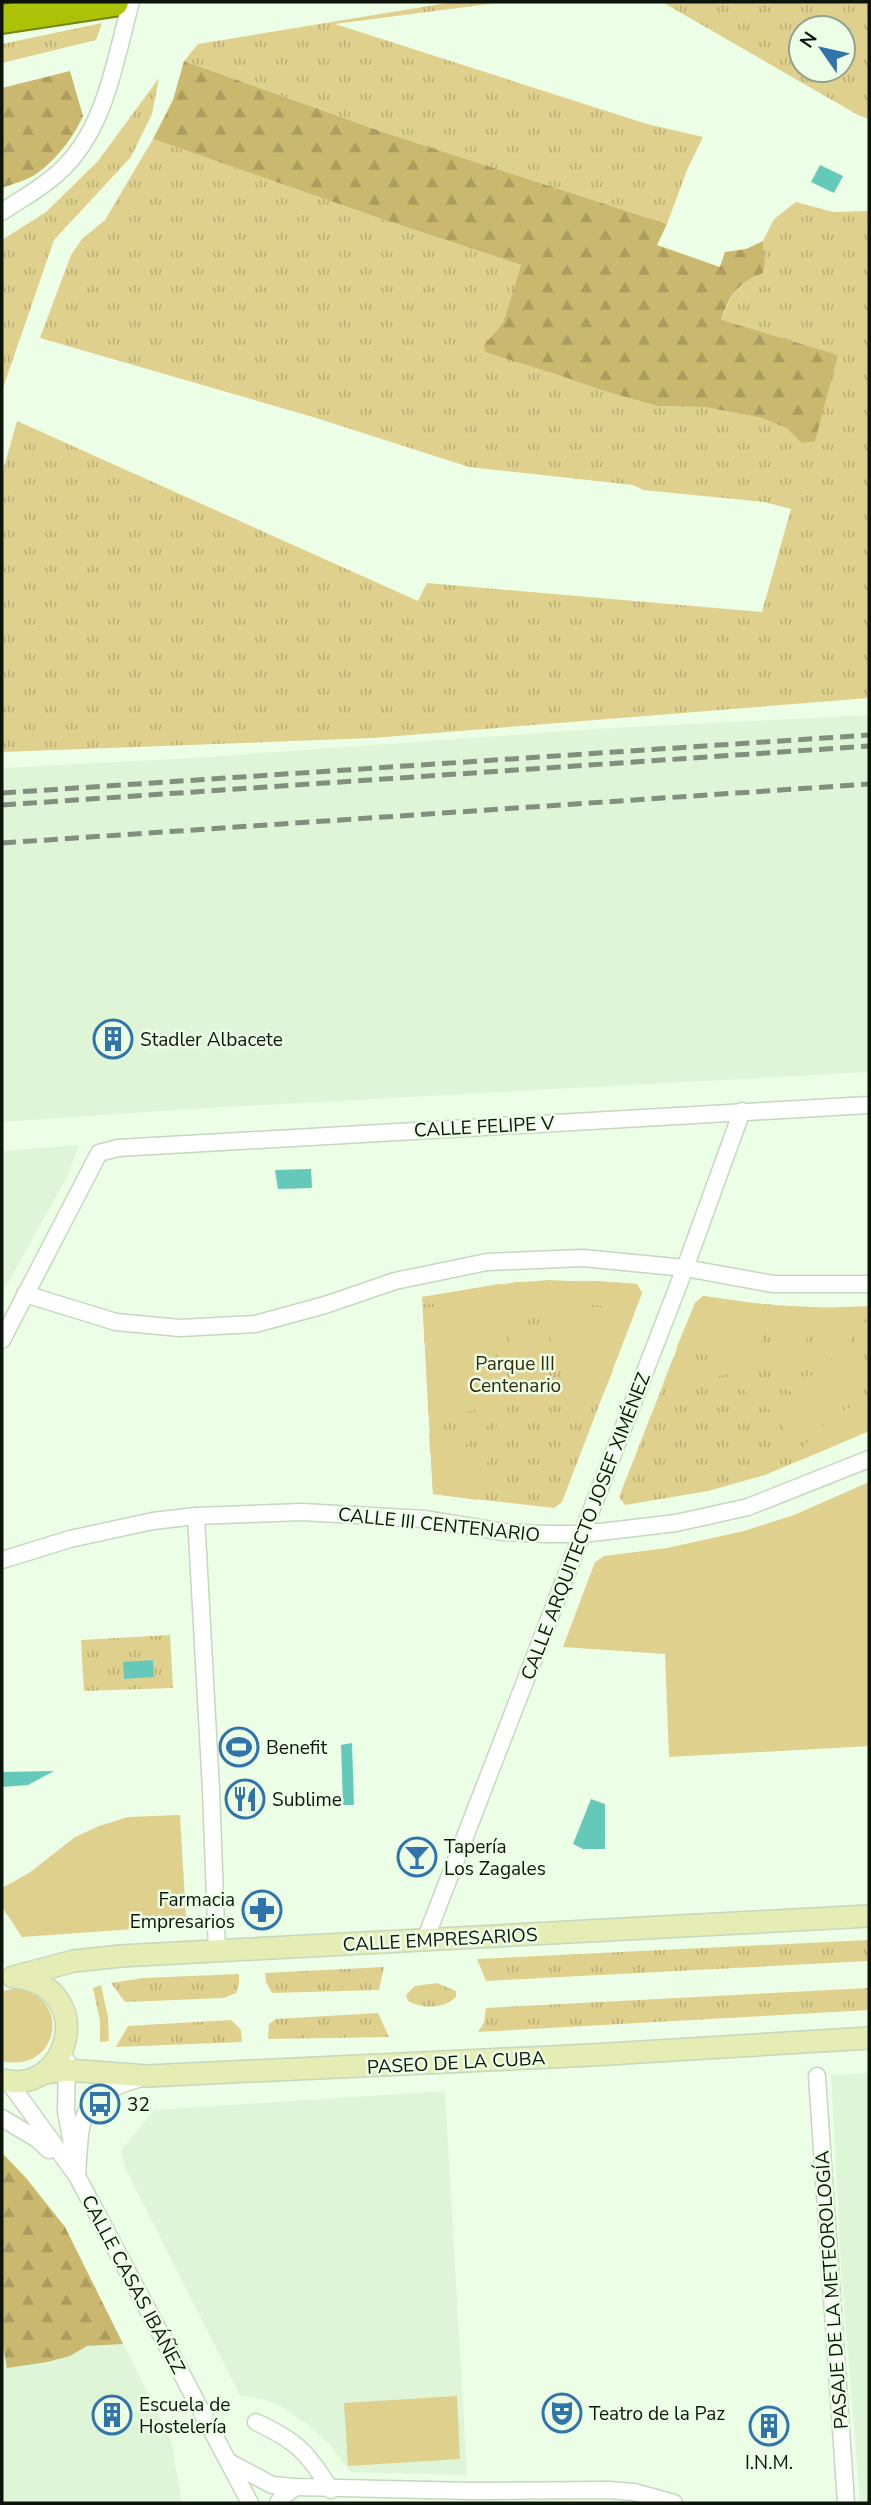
<svg xmlns="http://www.w3.org/2000/svg" width="871" height="2505" font-family="'Nunito Sans',sans-serif">
<style>
.built{fill:#def6d7}
.grass{fill:url(#grass-tufts);fill-rule:evenodd}
.forest{fill:url(#forest-firs)}
.garden{fill:#e0d08d}
.water{fill:#65c9b9}
.lines{fill:none;stroke-linecap:round;stroke-linejoin:round}
.street-casing{stroke:#c4d7bf;stroke-width:19}
.secondary-casing{stroke:#c4d7bf;stroke-width:24}
.highway-casing{stroke:#748508;stroke-width:32}
.street{stroke:#fff;stroke-width:16}
.secondary{stroke:#e6edb4;stroke-width:21}
.highway{stroke:#acc206;stroke-width:28}
.rail{stroke:#828f7e;stroke-width:5;stroke-dasharray:14 7;stroke-linecap:butt}
.labels{text-anchor:middle;stroke-width:5;stroke-linejoin:round;paint-order:stroke}
.poi-label{font-size:19px;fill:#0d140c;stroke:#ecffe6;text-anchor:start}
.street-label{font-size:19px;fill:#0d140c;stroke:#ecffe6}
.park-label{font-size:19px;fill:#332b09;stroke:#ecffe6}
</style>
<defs>
<pattern id="grass-tufts" width="24" height="20" patternUnits="userSpaceOnUse" patternTransform="scale(1.75)"><rect width="24" height="20" fill="#e0d08d"/><path d="M3 7l-1-3M5 7V3M7 7l1-3M15 17l-1-3M17 17v-4M19 17l1-3" fill="none" stroke="#bfb278"/></pattern>
<pattern id="forest-firs" width="22" height="20" patternUnits="userSpaceOnUse" patternTransform="scale(1.75)"><rect width="22" height="20" fill="#cab86e"/><path d="M5 1l3.5 6h-7zM16 11l3.5 6h-7z" fill="#ac9d5e"/></pattern>
</defs>
<rect width="100%" height="100%" fill="#ecffe6"/>
<g class="built">
<path d="M869,715v357l-663,36 -204,14v-354l191,-10 402,-29z"/>
<path d="M79,1145l-10,28 -67,121v-143z"/>
<path d="M869,2073v430h-9l-19,-235 -10,-193z"/>
<path d="M445,2091l22,384 -117,-3 -20,-27 -21,-19 -28,-20 -19,-7 -22,-4 -114,-225 -5,-20 33,-40z"/>
<path d="M2,2153l24,25 39,49 106,213 11,63h-180z"/>
</g>
<g class="grass">
<path d="M453,2h51l-169,22 312,100 56,13 -16,33 -20,54 -284,-92 -199,-71 14,-17z"/>
<path d="M662,2h207v117l-11,-4zM801,28h42v42h-42z"/>
<path d="M102,23l-6,17 -94,23v-19z"/>
<path d="M159,78l-7,36 -21,43 -77,83 -52,151v-151l44,-28 52,-51z"/>
<path d="M153,139l223,78 145,48 -18,58 -19,22 120,46 53,15 47,1 58,11 26,11 49,-74 -116,-34c11,-28 14,-35 42,-48l2,-10 -2,-22 11,-22 22,-17 37,10 36,-1v487l-497,40 -370,14v-278l15,-53 401,180 9,-18 335,29 29,-103 -27,-7 -121,-12 -10,-5 -164,-18 -156,-50 -273,-79 31,-83 11,-16 23,-19z"/>
<path d="M599,1281l38,3 5,9 -80,209 -8,6 -121,-14 -11,-197 95,-15z"/>
<path d="M703,1296c56,9 110,14 166,10v125l-104,44 -57,16 -83,14 -6,-8 76,-194z"/>
<path d="M170,1635l3,53 -89,3 -3,-51z"/>
<path d="M869,1940v21l-383,20 -9,-22z"/>
<path d="M384,1967l-5,23 -107,3 -6,-11 -1,-9z"/>
<path d="M239,1974v11l-3,8 -12,5 -99,4 -14,-19 32,-5z"/>
<path d="M437,1983l19,8v6c-12,12 -33,12 -48,4l-2,-6 9,-9z"/>
<path d="M101,1985l7,32 1,24 -9,1v-21l-7,-33z"/>
<path d="M869,1988v22l-391,22 6,-9 2,-15z"/>
<path d="M378,2013l11,24 -121,2 1,-15 7,-5z"/>
<path d="M231,2020l10,10 1,12 -126,5 12,-21z"/>
</g>
<g class="forest">
<path d="M184,61l199,71 284,92 -10,21 63,22 5,-15 21,-3 17,-8 2,22 -2,10c-27,12 -32,20 -42,47l117,35 -23,86 -13,2 -14,-14 -26,-11 -58,-11 -47,-1 -53,-15 -48,-17 -71,-22 -1,-7 19,-22 18,-58 -145,-48 -223,-78 20,-39z"/>
<path d="M70,71l13,45c-9,21 -29,47 -50,60 -9,5 -21,8 -31,12v-100z"/>
<path d="M2,2153l24,25 39,49 58,117 -36,2 -17,10 -23,6 -40,6 -5,-28z"/>
</g>
<g class="garden">
<path d="M549,1280l88,4 5,9 -6,15 -45,-3 -42,7 -7,-5h-8l-23,-24z"/>
<path d="M499,1284l13,9 16,18 -3,9 -20,9 -8,-4 -9,3c-17,-18 -40,-27 -65,-24l-1,-7z"/>
<path d="M703,1296l72,10 -25,65 -33,-14 -41,-8 19,-46z"/>
<path d="M783,1306l36,2 -22,56 -38,5z"/>
<path d="M862,1307l-18,50 -38,6 19,-55z"/>
<path d="M423,1311c54,-3 91,45 75,96l-69,10z"/>
<path d="M604,1311l30,3 -18,47 -32,2 -19,3 -8,-6 -10,-32 3,-10 23,-5z"/>
<path d="M869,1312v41l-16,3v-1z"/>
<path d="M527,1327l5,4 8,1 10,30 -7,6 -1,6 -33,20 1,-23 -7,-22 6,-6 1,-8z"/>
<path d="M673,1358l35,4 30,11 -75,11z"/>
<path d="M869,1367v15c-11,4 -19,11 -29,15 -18,8 -55,-5 -69,-16z"/>
<path d="M590,1370h23l-9,22 -97,14 38,-25 11,5 9,-4 2,-8z"/>
<path d="M762,1382c21,18 44,25 71,24l-18,14 -20,24 -24,-33 -33,-25z"/>
<path d="M869,1402v29l-68,29v-11l19,-21 17,-14 8,-5z"/>
<path d="M520,1419c-24,21 -40,49 -42,81l-45,-6 -2,-33c7,0 18,-5 25,-4 11,2 10,11 22,-2l1,-10 21,-23z"/>
<path d="M489,1424c-15,19 -35,29 -59,29l-1,-20z"/>
<path d="M869,1482v264l-200,11 -4,-103 -102,-7 32,-85 9,-6 63,-8 77,-17 50,-16z"/>
<path d="M180,1815l6,103 -9,8 -155,11 -20,-30v-19l27,-15 46,-36 24,-11 29,-9z"/>
<path d="M18,1988c56,12 39,86 -16,73v-70z"/>
<path d="M457,2396l3,63 -112,7 -4,-63z"/>
</g>
<g class="water">
<path d="M820,165l23,11 -9,17 -23,-11z"/>
<path d="M311,1169l1,19 -34,1 -3,-19z"/>
<path d="M153,1660l1,17 -30,2 -1,-17z"/>
<path d="M352,1743l2,62h-11l-2,-60z"/>
<path d="M54,1771l-26,14 -26,2v-15z"/>
<path d="M591,1799l14,5v45h-22l-10,-5z"/>
</g>
<g class="lines">
<defs>
<g id="street">
<path d="M2,212c19,-13 40,-24 57,-40 47,-42 56,-113 72,-170"/>
<path d="M25,1294l91,28 64,6 75,-4 70,-19 70,-24 92,-19 96,-4 102,10 88,16h96"/>
<path d="M2,1340l97,-187 19,-5 751,-43"/>
<path d="M196,1516l15,274 6,161"/>
<path d="M2,1560l68,-21 83,-18 43,-5 106,-4 122,7 80,13 43,2h35l35,-4 59,-7 72,-16 121,-48"/>
<path d="M425,1940l260,-672 57,-157"/>
<path d="M67,2061l-1,50 7,39"/>
<path d="M817,2076l29,427"/>
<path d="M8,2081l69,95 173,327"/>
<path d="M2,2118l35,21 12,11"/>
<path d="M77,2176c4,-57 -1,-79 61,-97"/>
<path d="M256,2422c41,19 51,30 75,68"/>
<path d="M229,2462l43,23 24,2 175,4 137,-1 26,2 40,11"/>
<path d="M278,2503l4,-6 14,-10"/>
</g>
<g id="secondary">
<path d="M13,1977l61,-16 47,-5 748,-40"/>
<path d="M44,2073l23,-3 80,6 445,-21 277,-17"/>
<path d="M2,2080c67,17 97,-92 14,-103"/>
</g>
<path id="highway" d="M2,19l112,-17"/>
</defs>
<use href="#street" class="street-casing"/>
<use href="#secondary" class="secondary-casing"/>
<use href="#highway" class="highway-casing"/>
<use href="#street" class="street"/>
<use href="#secondary" class="secondary"/>
<use href="#highway" class="highway"/>
<g class="rail">
<path d="M2,793l867,-58"/>
<path d="M2,805l867,-59"/>
<path d="M2,843l867,-59"/>
</g>
</g>
<defs>
<symbol id="building-ring" viewBox="-11 -11 22 22"><circle r="9.5" fill="#ecffe6" stroke="#3174aa" stroke-width="1.5"/><path d="M-4-6H4V6H1V3H-1V6H-4ZM-2.5-4.3h1.7v1.8h-1.7ZM.8-4.3h1.7v1.8H.8ZM-2.5-1h1.7V.8h-1.7ZM.8-1h1.7V.8H.8Z" fill="#3174aa"/></symbol>
<symbol id="stadium-ring" viewBox="-11 -11 22 22"><circle r="9.5" fill="#ecffe6" stroke="#3174aa" stroke-width="1.5"/><path d="M0-5a6.5 5 0 1 0 0 10a6.5 5 0 1 0 0-10ZM-3.5-1.8h7v3.6h-7Z" fill="#3174aa"/></symbol>
<symbol id="restaurant-ring" viewBox="-11 -11 22 22"><circle r="9.5" fill="#ecffe6" stroke="#3174aa" stroke-width="1.5"/><path d="M-5-6h1v4h1v-4h1v4h1v-4h1v5L-1.5 .5V6h-2V.5L-5-1ZM5-6V6H3V1.5H1.5Q1.5-4 5-6Z" fill="#3174aa"/></symbol>
<symbol id="bar-ring" viewBox="-11 -11 22 22"><circle r="9.5" fill="#ecffe6" stroke="#3174aa" stroke-width="1.5"/><path d="M-6-5H6L.8 .8V4.5H3.5V6h-7V4.5H-.8V.8Z" fill="#3174aa"/></symbol>
<symbol id="pharmacy-ring" viewBox="-11 -11 22 22"><circle r="9.5" fill="#ecffe6" stroke="#3174aa" stroke-width="1.5"/><path d="M-2-6h4v4h4v4h-4v4h-4v-4h-4v-4h4Z" fill="#3174aa"/></symbol>
<symbol id="bus-ring" viewBox="-11 -11 22 22"><circle r="9.5" fill="#ecffe6" stroke="#3174aa" stroke-width="1.5"/><path d="M-5-6H5V4H4V6H2V4H-2V6H-4V4H-5ZM-3.5-4V0h7V-4ZM-3.5 1.2v1.5H-2V1.2ZM2 1.2v1.5H3.5V1.2Z" fill="#3174aa"/></symbol>
<symbol id="theatre-ring" viewBox="-11 -11 22 22"><circle r="9.5" fill="#ecffe6" stroke="#3174aa" stroke-width="1.5"/><path d="M-5-5.5Q0-4 5-5.5V0Q5 5 0 6Q-5 5-5 0ZM-3.3-2.5H-1v1.5H-3.3ZM1-2.5H3.3v1.5H1ZM-2.8 1Q0 5.5 2.8 1Z" fill="#3174aa"/></symbol>
</defs>
<g fill-rule="evenodd">
<use href="#building-ring" x="91" y="1017" width="44" height="44"/>
<use href="#stadium-ring" x="217" y="1725" width="44" height="44"/>
<use href="#restaurant-ring" x="223" y="1777" width="44" height="44"/>
<use href="#bar-ring" x="395" y="1835" width="44" height="44"/>
<use href="#pharmacy-ring" x="240" y="1888" width="44" height="44"/>
<use href="#bus-ring" x="78" y="2082" width="44" height="44"/>
<use href="#theatre-ring" x="540" y="2391" width="44" height="44"/>
<use href="#building-ring" x="90" y="2393" width="44" height="44"/>
<use href="#building-ring" x="747" y="2404" width="44" height="44"/>
</g>
<g class="labels">
<g class="poi-label">
<text x="140" y="1046">Stadler Albacete</text>
<text x="266" y="1754">Benefit</text>
<text x="272" y="1806">Sublime</text>
<text x="444" y="1853">Tapería<tspan x="444" dy="22">Los Zagales</tspan></text>
<text x="235" y="1906" text-anchor="end">Farmacia<tspan x="235" dy="22">Empresarios</tspan></text>
<text x="127" y="2111">32</text>
<text x="139" y="2411">Escuela de<tspan x="139" dy="22">Hostelería</tspan></text>
<text x="589" y="2420">Teatro de la Paz</text>
<text x="769" y="2469" text-anchor="middle">I.N.M.</text>
</g>
<g class="street-label">
<text transform="translate(484 1126) rotate(-3)" y="7">CALLE FELIPE V</text>
<text transform="translate(439 1524) rotate(6)" y="7">CALLE III CENTENARIO</text>
<text transform="translate(585 1526) rotate(-69)" y="7">CALLE ARQUITECTO JOSEF XIMÉNEZ</text>
<text transform="translate(440 1939) rotate(-3)" y="7">CALLE EMPRESARIOS</text>
<text transform="translate(456 2062) rotate(-3)" y="7">PASEO DE LA CUBA</text>
<text transform="translate(134 2284) rotate(62)" y="7">CALLE CASAS IBÁÑEZ</text>
<text transform="translate(831 2290) rotate(-94)" y="7">PASAJE DE LA METEOROLOGÍA</text>
</g>
<g class="park-label">
<text x="515" y="1370">Parque III<tspan x="515" dy="22">Centenario</tspan></text>
</g>
</g>
<rect width="871" height="2505" fill="none" stroke="#0d140c" stroke-width="7"/>
<g transform="translate(822 49) rotate(304)"><circle r="33" fill="#ecffe6" stroke="#93a18f" stroke-width="2"/>
<path d="M0-5L12 26L0 18L-12 26Z" fill="#3174aa"/>
<text y="-10" font-size="19" font-weight="bold" text-anchor="middle" fill="#0d140c">N</text>
</g>
</svg>
